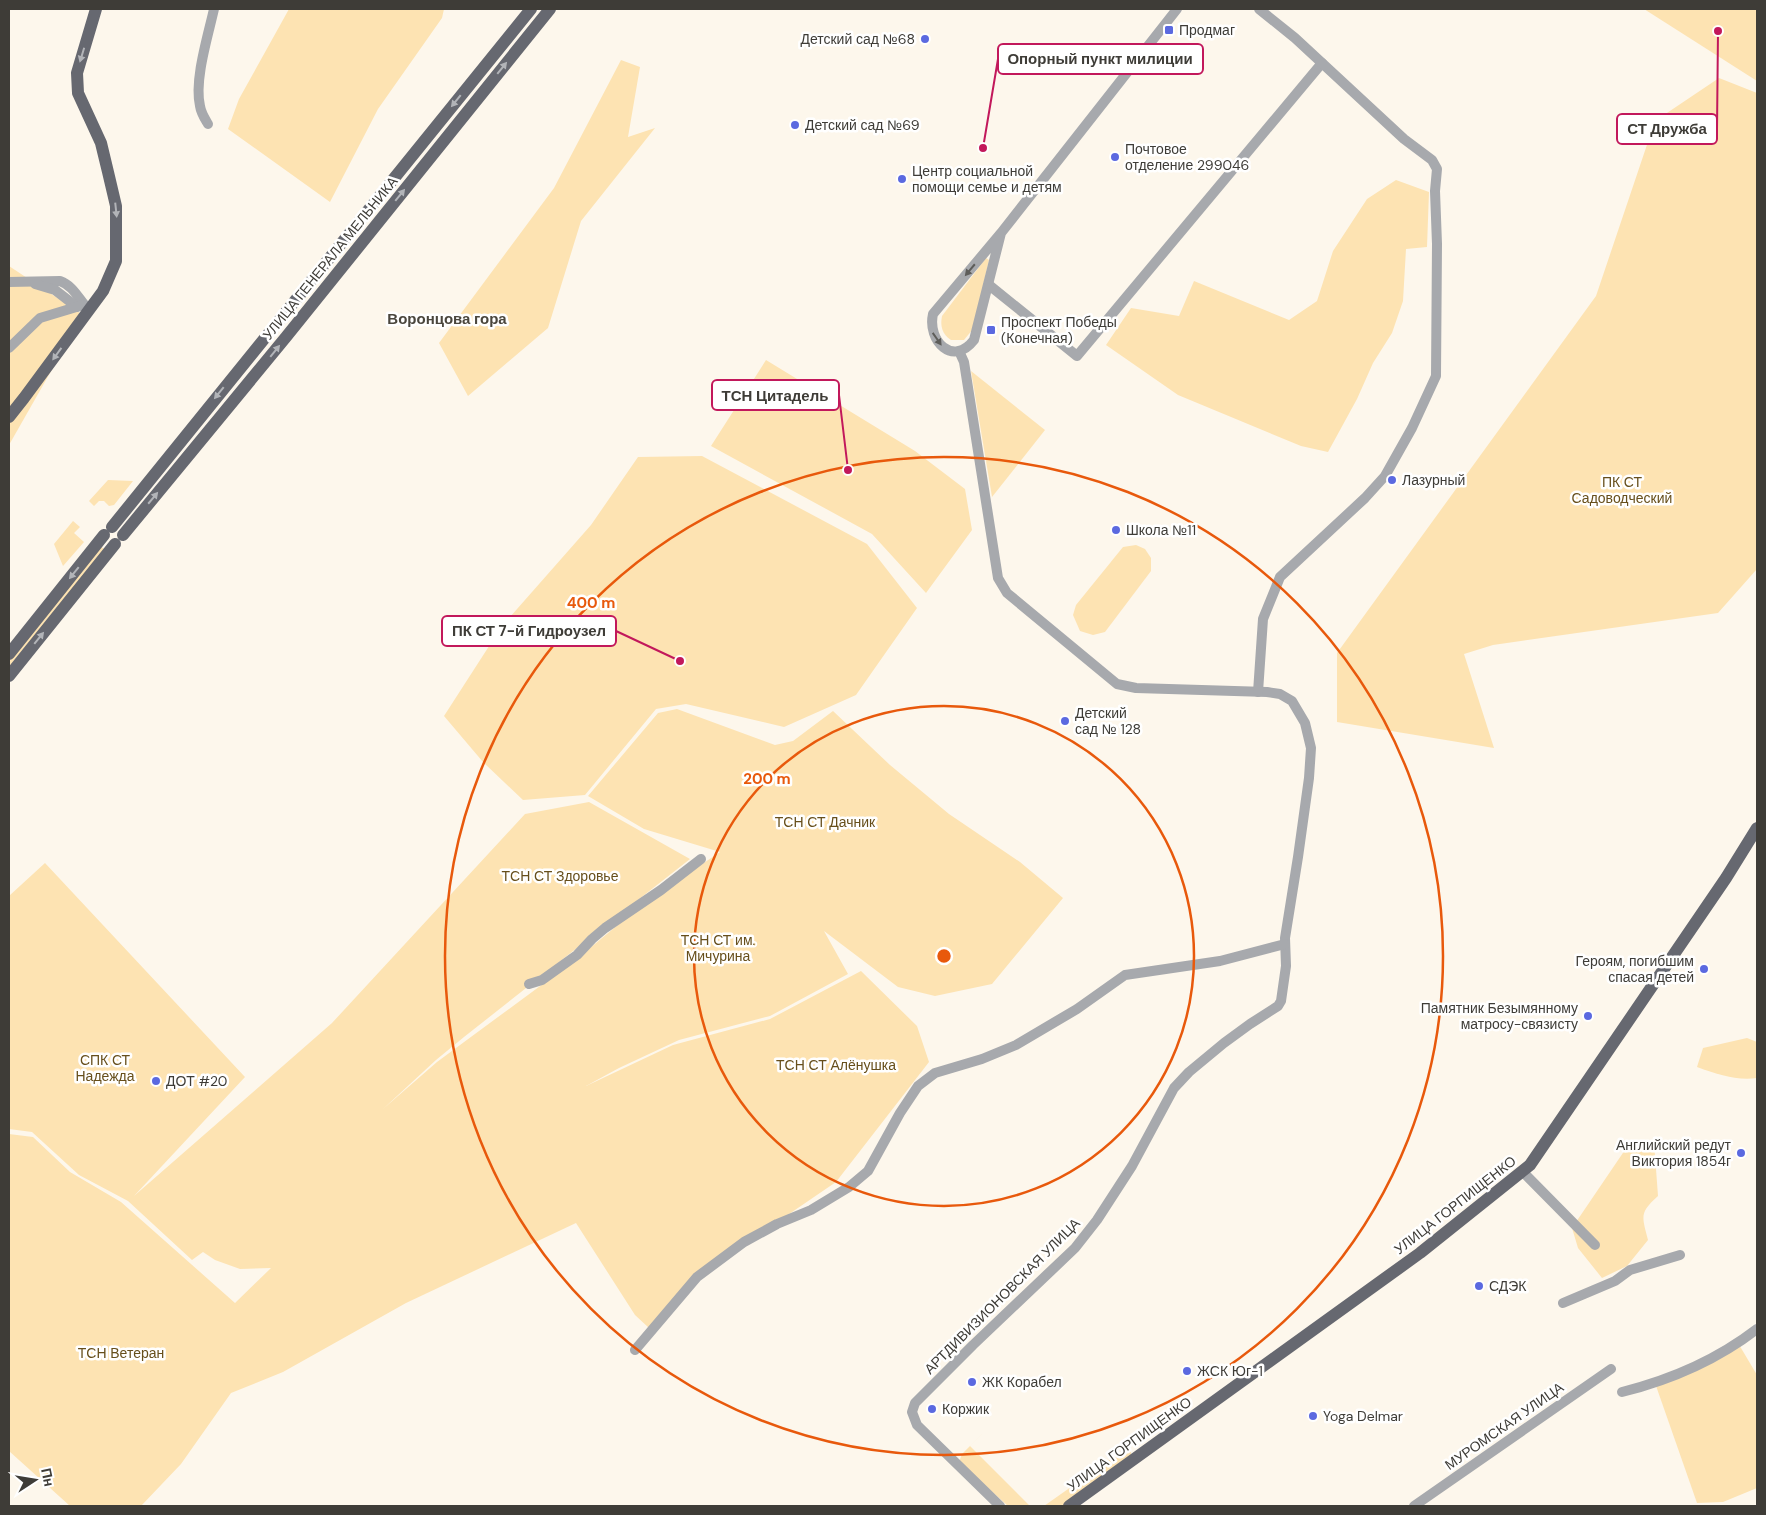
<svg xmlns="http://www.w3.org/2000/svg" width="1766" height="1515" font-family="'DM Sans',sans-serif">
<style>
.green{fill:#fde3b2}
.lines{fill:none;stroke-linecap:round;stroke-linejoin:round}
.minor{stroke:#a7a9ad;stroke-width:10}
.major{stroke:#666870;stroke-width:12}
.oneway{fill:#b2b4b8}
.oneway2{fill:#5e5d5a}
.ring{fill:none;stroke:#e8590c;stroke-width:2.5}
.poi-dot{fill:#5b69e0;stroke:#fff;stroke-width:2}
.labels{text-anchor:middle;stroke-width:5;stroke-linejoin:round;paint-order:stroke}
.poi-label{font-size:14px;fill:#3e3c37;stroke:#fff;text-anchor:start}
.street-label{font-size:14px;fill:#3e3c37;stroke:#fff}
.park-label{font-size:14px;fill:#674f1b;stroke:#fff}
.neighbourhood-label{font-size:15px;font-weight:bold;fill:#4a463d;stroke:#fff}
.centre{fill:#e8590c;stroke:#fff;stroke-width:2.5}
.ring-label{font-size:15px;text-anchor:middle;font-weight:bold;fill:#e8590c;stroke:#fff;stroke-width:5;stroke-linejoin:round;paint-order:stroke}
.leader{fill:none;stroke:#c2185b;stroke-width:2}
.callout-dot{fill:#c2185b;stroke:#fff;stroke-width:2}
.callout{fill:#fff;stroke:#c2185b;stroke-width:2}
.callout-label{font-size:15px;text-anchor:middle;font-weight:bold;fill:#3e3c37}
</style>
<rect width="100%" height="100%" fill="#fdf7ec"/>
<g class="green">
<path d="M289,9h155l-2,9 -64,91 -48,93 -102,-73 11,-30z"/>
<path d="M1644,9h113v72z"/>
<path d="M621,60l19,7 -12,70 27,-9 -74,93 -33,107 -80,68 -29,-53 115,-155z"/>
<path d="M1719,78l38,15v476l-39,44 -225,32 -29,9 30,94 -157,-26v-69l259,-357 59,-175z"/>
<path d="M1396,180l33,12 -2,55 -21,2 -3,52 -11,32 -19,30 -16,36 -29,53 -27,-6 -123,-51 -72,-50 25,-37 48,8 15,-35 95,39 28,-19 16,-50 34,-52z"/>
<path d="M986,258l3,2 -16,69 -9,11h-13c-9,-6 -11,-14 -9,-24z"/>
<path d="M9,266l74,49 -74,130z"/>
<path d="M766,360l149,91 50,38 7,41 -46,63 -54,-59 -161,-88z"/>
<path d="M971,371l74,59 -53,67z"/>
<path d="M702,456l165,88 50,64 -61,87 -72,32 -98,-23 -30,5 -71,86 -62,5 -40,-38 -39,-46 58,-90 89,-101 47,-68z"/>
<path d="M108,480l25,1 -19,24 -5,1 -5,-5h-5l-5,5 -5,-5z"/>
<path d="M73,521l7,6 -6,6 10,9 -21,24 -9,-22z"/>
<path d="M1136,545l9,4 6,9v13l-46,61 -12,3 -13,-4 -7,-16 3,-10 47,-58z"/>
<path d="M101,547l4,2 -96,118v-6z"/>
<path d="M677,709l98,36 18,-4 40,-30 57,54 59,49 71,48 43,36 -71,86 -57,12 -37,-9 -74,-56 24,43 -78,42 -91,24 -60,28 -33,18 87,-41 97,-26 91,-48 56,55 12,36 -93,120 -139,95 -48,51 -14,-13 -59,-92 -170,80 -123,69 -52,21 -50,71 -40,42h-71l-61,-55v-317l24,3 37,35 51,30 114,101 36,-35 -31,1 -25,-9 -12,-8 -11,8 -64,-59 -49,-26 -47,-43 -23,-3v-233l36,-33 200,214 -111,119 198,-173 193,-209 64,-12 101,57 -226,178 -28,23 -53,49 54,-47 141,-104 65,-54 77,-52 -76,-23 -56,-33 70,-83z"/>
<path d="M1747,1038l10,4v36c-20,3 -41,-4 -60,-11l6,-19z"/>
<path d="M1654,1142l4,54c-19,17 -16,20 -10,44l-21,26 -25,12 -24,-30 -6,-20 57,-84z"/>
<path d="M1738,1343l19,32v113l-34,14 -26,1 -42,-120z"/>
<path d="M983,1433l-13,13 60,60h-22l-49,-44 3,-8z"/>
<path d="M1129,1448l2,3v6l-67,49h-20l78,-55z"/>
</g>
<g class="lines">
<g class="minor">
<path d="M208,124c-3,-5 -7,-11 -8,-18 -6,-26 8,-70 14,-97"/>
<path d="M1001,233l-27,107c-21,27 -47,1 -41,-26l68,-81 176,-224"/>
<path d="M9,282l51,-1c14,5 19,19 29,29"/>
<path d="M35,284l20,6 22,17"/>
<path d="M989,285l88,71 245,-293"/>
<path d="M9,348l31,-30 43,-13"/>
<path d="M959,351l5,11 34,216 9,15 110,91 19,4 131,4 13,2 12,7 13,22 6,25 -2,30 -11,79 -13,81 1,28 -5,35 -3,5 -28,18 -26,19 -35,29 -15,16 -42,78 -35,54 -22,28 -102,97 -58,58 -3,9 5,13 83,81"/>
<path d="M1258,692l5,-73 17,-42 85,-79 20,-22 27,-48 24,-52 1,-132 -2,-53 2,-22 -5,-9 -28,-21 -109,-101 -36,-29"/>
<path d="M529,984l13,-4 35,-25 15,-16 13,-11 56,-38 40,-31"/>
<path d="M1522,1171l73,74"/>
<path d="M1563,1303l52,-22 15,-11 50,-15"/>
<path d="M635,1350l62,-73 47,-35 33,-18 34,-14 38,-23 19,-16 32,-58 18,-27 17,-13 47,-14 34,-14 61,-36 48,-34 95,-14 65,-17"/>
<path d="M1622,1392c48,-12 96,-33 135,-63"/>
<path d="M1414,1506l197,-137"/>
</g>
<g class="major">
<path d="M9,417l15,-19 79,-107 13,-30v-55l-8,-34 -7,-29 -23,-50 -1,-20 19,-64"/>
<path d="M112,527l419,-518"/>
<path d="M123,535l163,-198 264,-328"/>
<path d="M9,654l95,-119"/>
<path d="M9,676l106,-132"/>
<path d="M1069,1506l351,-253 110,-88 196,-287 31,-50"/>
</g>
</g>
<defs><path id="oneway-solid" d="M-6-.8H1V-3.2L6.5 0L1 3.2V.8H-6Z" transform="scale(1.25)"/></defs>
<g class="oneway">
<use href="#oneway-solid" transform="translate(82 55) rotate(107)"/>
<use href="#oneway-solid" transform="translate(502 68) rotate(-51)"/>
<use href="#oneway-solid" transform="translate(456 101) rotate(129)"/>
<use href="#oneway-solid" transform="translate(400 195) rotate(-51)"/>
<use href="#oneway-solid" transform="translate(116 210) rotate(84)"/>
<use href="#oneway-solid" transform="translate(275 351) rotate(-51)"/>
<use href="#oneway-solid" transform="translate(57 354) rotate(126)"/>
<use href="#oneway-solid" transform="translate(219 393) rotate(129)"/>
<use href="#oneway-solid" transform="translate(153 498) rotate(-50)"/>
<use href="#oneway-solid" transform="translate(74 573) rotate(129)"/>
<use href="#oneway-solid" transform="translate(39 638) rotate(-51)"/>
</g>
<g class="oneway2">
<use href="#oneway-solid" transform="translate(970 270) rotate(130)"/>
<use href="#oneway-solid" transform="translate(937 339) rotate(55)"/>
</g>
<g class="ring">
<circle cx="944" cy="956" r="250"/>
<circle cx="944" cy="956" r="499"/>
</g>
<g class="poi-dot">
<rect x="1164" y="25" width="10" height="10" rx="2.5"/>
<circle cx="925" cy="39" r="5"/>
<circle cx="795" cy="125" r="5"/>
<circle cx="1115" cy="157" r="5"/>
<circle cx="902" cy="179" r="5"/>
<rect x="986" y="325" width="10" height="10" rx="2.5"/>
<circle cx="1392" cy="480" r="5"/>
<circle cx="1116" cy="530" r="5"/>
<circle cx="1065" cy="721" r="5"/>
<circle cx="1704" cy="969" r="5"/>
<circle cx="1588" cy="1016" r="5"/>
<circle cx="156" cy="1081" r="5"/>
<circle cx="1741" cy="1153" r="5"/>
<circle cx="1479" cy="1286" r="5"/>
<circle cx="1187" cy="1371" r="5"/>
<circle cx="972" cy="1382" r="5"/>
<circle cx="932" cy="1409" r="5"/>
<circle cx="1313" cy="1416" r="5"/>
</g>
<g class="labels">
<g class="poi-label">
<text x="1179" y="35">Продмаг</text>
<text x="915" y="44" text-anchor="end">Детский сад №68</text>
<text x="805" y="130">Детский сад №69</text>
<text x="1125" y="154">Почтовое<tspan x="1125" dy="16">отделение 299046</tspan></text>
<text x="912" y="176">Центр социальной<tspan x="912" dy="16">помощи семье и детям</tspan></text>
<text x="1001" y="327">Проспект Победы<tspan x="1001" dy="16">(Конечная)</tspan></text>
<text x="1402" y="485">Лазурный</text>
<text x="1126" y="535">Школа №11</text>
<text x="1075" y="718">Детский<tspan x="1075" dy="16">сад № 128</tspan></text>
<text x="1694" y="966" text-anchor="end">Героям, погибшим<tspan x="1694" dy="16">спасая детей</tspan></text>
<text x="1578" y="1013" text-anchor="end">Памятник Безымянному<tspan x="1578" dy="16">матросу-связисту</tspan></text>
<text x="166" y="1086">ДОТ #20</text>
<text x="1731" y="1150" text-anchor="end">Английский редут<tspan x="1731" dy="16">Виктория 1854г</tspan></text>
<text x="1489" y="1291">СДЭК</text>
<text x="1197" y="1376">ЖСК Юг-1</text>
<text x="982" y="1387">ЖК Корабел</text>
<text x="942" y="1414">Коржик</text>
<text x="1323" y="1421">Yoga Delmar</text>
</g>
<g class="street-label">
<text transform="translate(330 258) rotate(-51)" y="5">УЛИЦА ГЕНЕРАЛА МЕЛЬНИКА</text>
<text transform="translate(1455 1205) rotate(-38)" y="5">УЛИЦА ГОРПИЩЕНКО</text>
<text transform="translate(1002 1296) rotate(-45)" y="5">АРТДИВИЗИОНОВСКАЯ УЛИЦА</text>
<text transform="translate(1504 1426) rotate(-35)" y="5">МУРОМСКАЯ УЛИЦА</text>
<text transform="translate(1129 1444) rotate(-36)" y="5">УЛИЦА ГОРПИЩЕНКО</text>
</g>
<g class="park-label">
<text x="1622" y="487">ПК СТ<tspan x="1622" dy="16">Садоводческий</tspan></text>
<text x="825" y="827">ТСН СТ Дачник</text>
<text x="560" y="881">ТСН СТ Здоровье</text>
<text x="718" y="945">ТСН СТ им.<tspan x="718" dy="16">Мичурина</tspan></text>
<text x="105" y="1065">СПК СТ<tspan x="105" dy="16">Надежда</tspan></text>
<text x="836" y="1070">ТСН СТ Алёнушка</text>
<text x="121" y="1358">ТСН Ветеран</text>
</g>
<g class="neighbourhood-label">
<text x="447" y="324">Воронцова гора</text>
</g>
</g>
<circle cx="944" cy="956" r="8" class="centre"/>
<g class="ring-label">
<text x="591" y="608">400 m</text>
<text x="767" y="784">200 m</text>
</g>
<path class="leader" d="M983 148L998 59M1718 31L1717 129M848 470L839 395M680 661L616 631"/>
<g class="callout-dot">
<circle cx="983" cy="148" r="5"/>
<circle cx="1718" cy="31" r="5"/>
<circle cx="848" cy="470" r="5"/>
<circle cx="680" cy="661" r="5"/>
</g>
<g class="callout">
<rect x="998" y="44" width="205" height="30" rx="5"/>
<rect x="1617" y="114" width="100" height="30" rx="5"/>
<rect x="712" y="380" width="127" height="30" rx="5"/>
<rect x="442" y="616" width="174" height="30" rx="5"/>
</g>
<g class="callout-label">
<text x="1100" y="64">Опорный пункт милиции</text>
<text x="1667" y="134">СТ Дружба</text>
<text x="775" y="401">ТСН Цитадель</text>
<text x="529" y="636">ПК СТ 7-й Гидроузел</text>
</g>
<rect width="1766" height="1515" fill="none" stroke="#3e3c37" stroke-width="20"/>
<g transform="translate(35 1480) rotate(78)" stroke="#ffffff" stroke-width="4" paint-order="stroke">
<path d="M0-4L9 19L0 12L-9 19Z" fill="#3e3c37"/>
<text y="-8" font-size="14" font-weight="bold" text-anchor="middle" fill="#3e3c37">Пн</text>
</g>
</svg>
